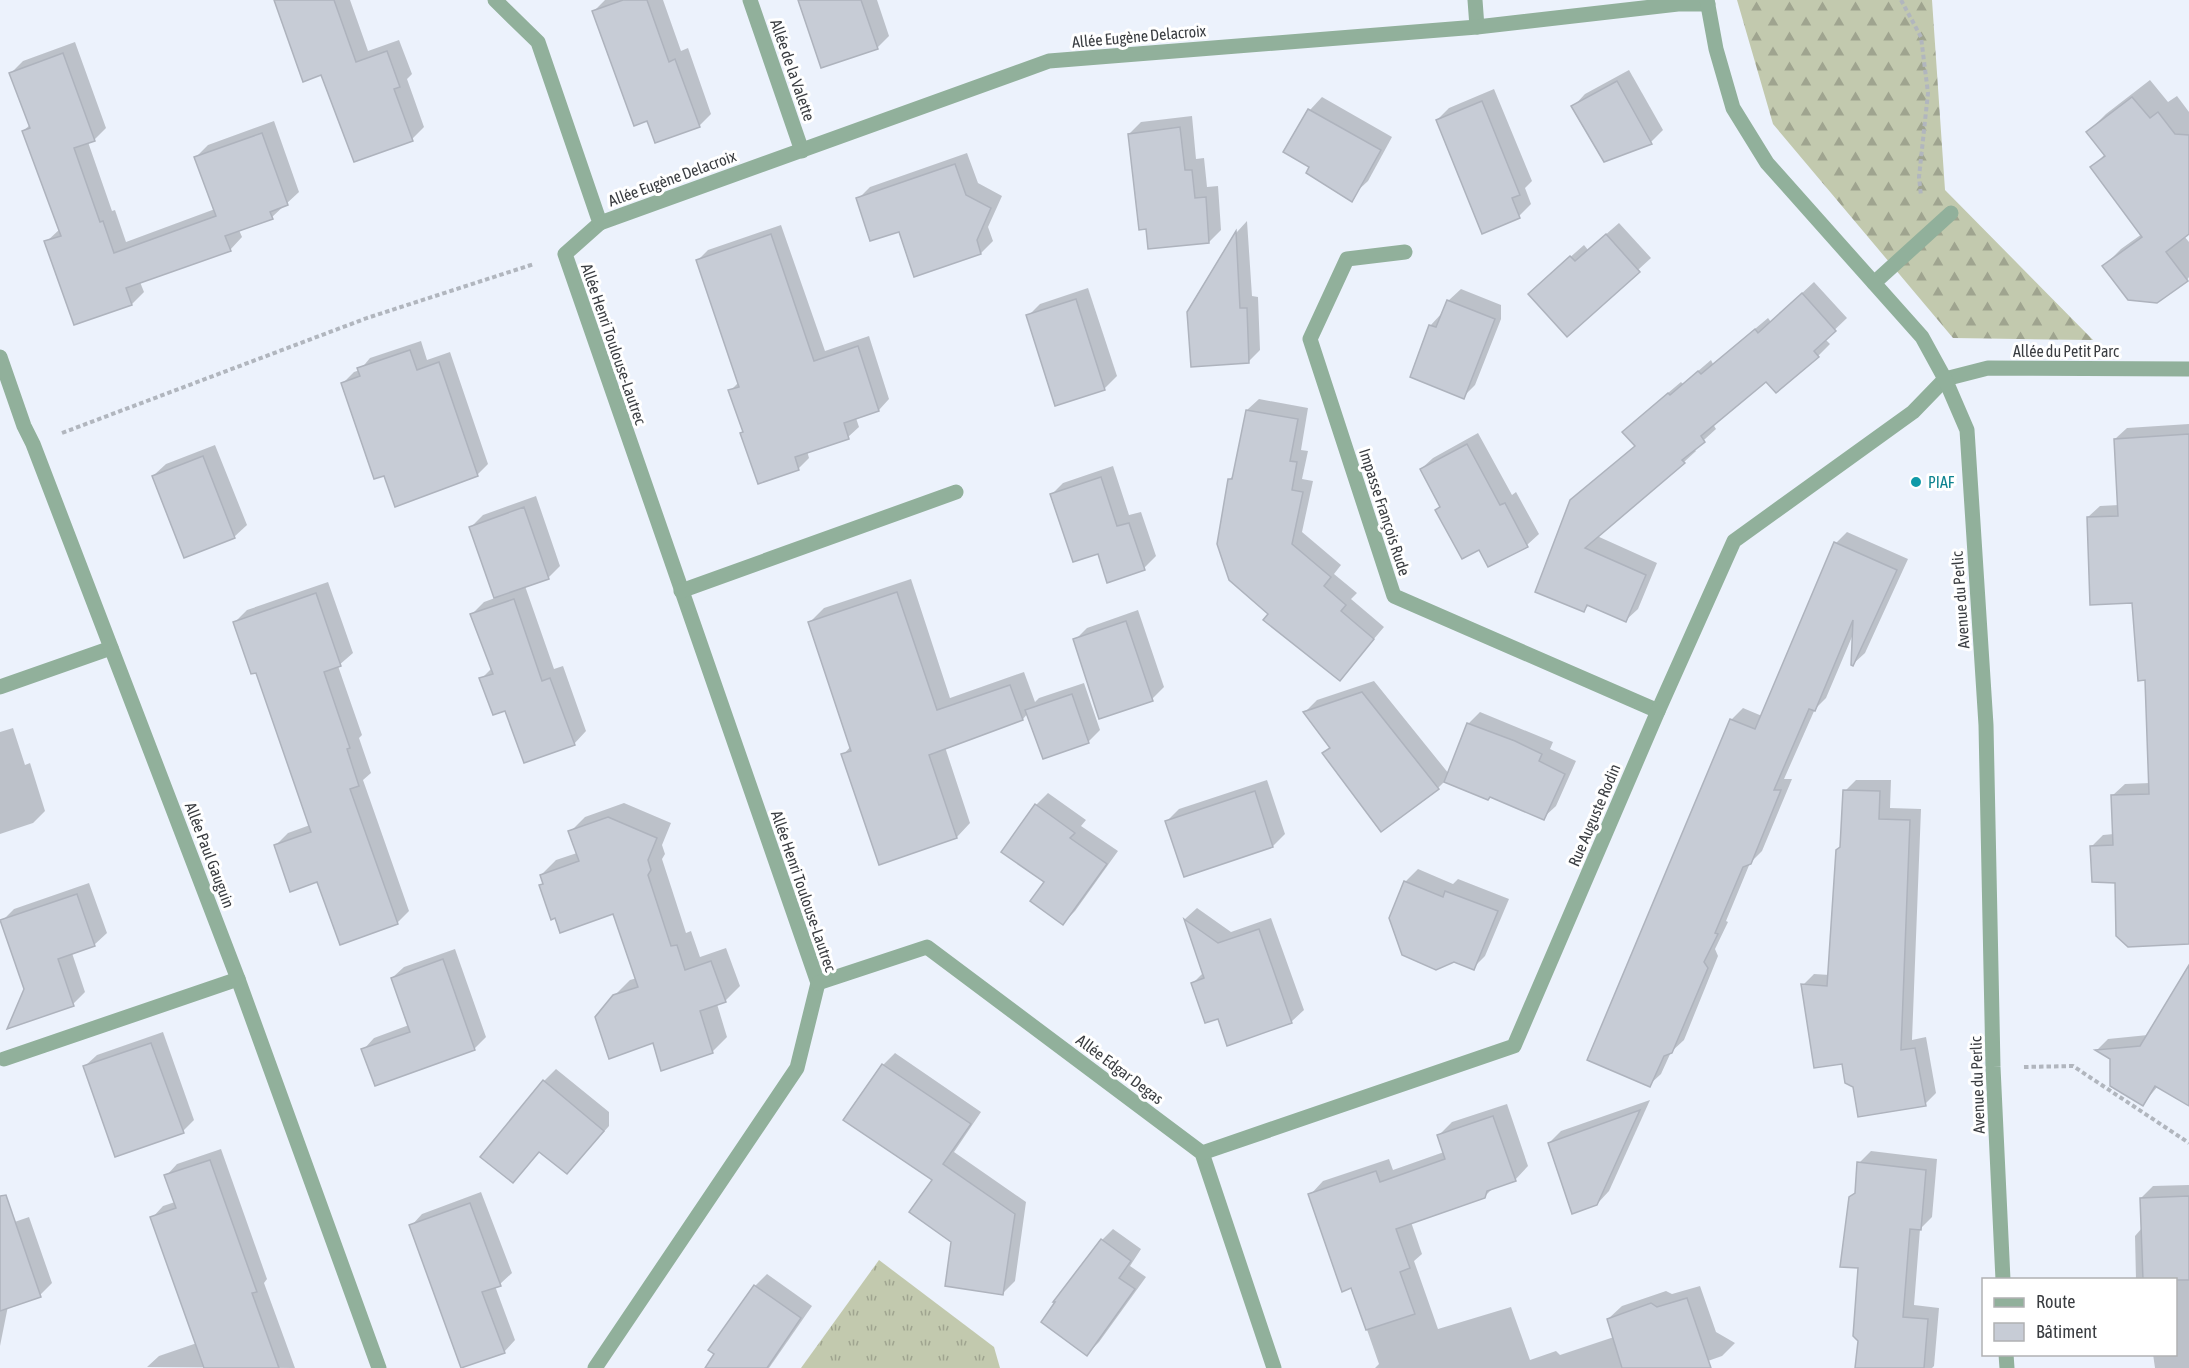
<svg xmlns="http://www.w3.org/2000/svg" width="2189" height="1368" font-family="'Asap Condensed',sans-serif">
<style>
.grass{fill:url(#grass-tufts)}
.forest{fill:url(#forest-firs)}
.shadow{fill:#0003}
.building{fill:#c7ccd6;stroke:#aeb3bd;stroke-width:1.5}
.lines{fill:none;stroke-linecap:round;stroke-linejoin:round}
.path{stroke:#b1b6be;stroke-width:4;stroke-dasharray:4.5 3;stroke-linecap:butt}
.service{stroke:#91b09b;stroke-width:15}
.minor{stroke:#91b09b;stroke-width:15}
.tertiary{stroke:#91b09b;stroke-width:15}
.culture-dot{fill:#0f9aa8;stroke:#fff;stroke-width:2}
.labels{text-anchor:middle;stroke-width:6;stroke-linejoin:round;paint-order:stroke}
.street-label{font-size:16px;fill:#3a3d41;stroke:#fff}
.culture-label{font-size:16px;fill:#0d838f;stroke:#fff;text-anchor:start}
</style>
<defs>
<pattern id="grass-tufts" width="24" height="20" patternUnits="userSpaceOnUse" patternTransform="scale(1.5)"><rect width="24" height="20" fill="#c2c9ae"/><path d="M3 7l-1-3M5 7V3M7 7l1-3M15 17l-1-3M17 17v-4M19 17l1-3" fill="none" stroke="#9fa48f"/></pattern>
<pattern id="forest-firs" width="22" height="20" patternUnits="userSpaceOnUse" patternTransform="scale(1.5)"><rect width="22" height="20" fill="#c2c9ae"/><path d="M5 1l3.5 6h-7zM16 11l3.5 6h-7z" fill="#9fa48f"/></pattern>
</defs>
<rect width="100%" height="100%" fill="#ecf2fc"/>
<path class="grass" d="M879,1260l115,87 6,21h-199z"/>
<path class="forest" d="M1737,0h195l13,190 148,150 -140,-2 -180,-214z"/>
<g class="shadow">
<path d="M275,0h75l18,51 31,-11 13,34 -5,5 17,48 -12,12 -90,-66z"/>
<path d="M605,0h58l18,51 7,-3 23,66 -12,12 -51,-7 -54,-108z"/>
<path d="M800,0h77l12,36 -12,12z"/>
<path d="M75,42l31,86 -12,12 -6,2 24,69 3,-1 11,32 89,-33 -19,-52 12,-12 66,-24 25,71 -27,25 -33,13 3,7 -12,13 -90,32 4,10 -12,12 -86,-62 14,-13 -37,-98 7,-6 -19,-52 12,-12z"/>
<path d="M1629,70l34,60 -12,12 -78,-35 12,-13z"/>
<path d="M2150,80l18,22 9,-6 12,16v120l-5,4 5,6v35l-2,3 -83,-14 17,-17 21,-15 -50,-66 13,-14 -17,-22 18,-18z"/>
<path d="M1494,89l38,92 -7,7 6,16 -12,12 -82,-96 12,-12z"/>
<path d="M1322,97l70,40 -24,44 -13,12 -70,-42 25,-41z"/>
<path d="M1192,116l4,43 8,-1 3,29 11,-1 3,44 -12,12 -80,-108 12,-12z"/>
<path d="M967,153l11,30 24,13 -14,31 5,14 -12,12 -81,-23 -42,-31 12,-12z"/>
<path d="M1247,221l5,75 6,1 2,53 -12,12 -59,-49 48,-81z"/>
<path d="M1619,223l32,35 -84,77 -25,-53 42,-37 4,5z"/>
<path d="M781,225l44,126 44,-15 20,63 -10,11 -23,8 3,9 -11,10 -41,14 2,7 -11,11 -57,-36 3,-2 -14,-40 9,-9 -42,-121 11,-11z"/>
<path d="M1814,282l33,36 -22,21 5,5 -12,12 -52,24 -53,44 3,5 -22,20 2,2 -12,11 -87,74 60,27 -19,46 -12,11 -37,-15 -5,5v-121l52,-44v-25l45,-38 2,2 28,-24 2,4 55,-46 3,4z"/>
<path d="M1088,288l29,88 -12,12 -49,16 -28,-88 12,-12z"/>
<path d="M1461,289l40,16v14l-26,66 -12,12 -33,-71 12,-13 6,-12z"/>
<path d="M421,341l6,19 23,-8 38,112 -11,11 -92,-1 -42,-91 11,-11 6,-2 10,-12z"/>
<path d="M1259,399l49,9 -7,42 7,1 -6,28 11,2 -11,51 39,33 -7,9 23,19 -6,6 33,28 -44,52 -70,-65 -41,-134 5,-5 13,-65z"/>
<path d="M2189,424v519l-72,-61 -25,-36 11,-11 11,-1 -1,-39 12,-11 25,-1 -4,-104 -12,-78 -46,-84 12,-11 19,-1 -4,-66 12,-11z"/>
<path d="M1478,433l34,62 4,-3 23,42 -12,11 -38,20 -10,-18 -38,-41 -20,-37 12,-11z"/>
<path d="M215,445l32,80 -13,12 -81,-61 13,-12z"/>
<path d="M1113,466l16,49 12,-3 15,44 -12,12 -45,-16 -48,-57 12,-12z"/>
<path d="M536,496l24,70 -12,12 -23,8 29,83 9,-3 23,65 -12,13 -68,-35 -25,-30 11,-11 -20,-54 12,-12 11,-4 -24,-71 12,-12z"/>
<path d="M1847,532l61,27 -43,94 -12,11 1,-32 -28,66 -11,11 -31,70h8l-30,72 -12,12 -24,58 2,1 -13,27 3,7 -34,84 -13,12 -10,22 -12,11 82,-365 12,-12 19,8 74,-173z"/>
<path d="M911,579l39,119 74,-26 11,30 4,-4 45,-15 16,47 -12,12 -60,-29 -5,6 -78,28 25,76 -13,14 -77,26 -37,-108 8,-9 -41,-124 14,-14z"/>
<path d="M328,582l25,71 -15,13 24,69 -3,3 12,35 -8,7 46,131 -12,12 -79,-43 -42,-35 12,-12 22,-8 -53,-154 -22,-49 12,-12z"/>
<path d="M1138,610l26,77 -12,12 -77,-59 12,-12z"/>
<path d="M1374,681l75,93 19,-50 12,-12 73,30 -3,7 26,12 -20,45 -13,12 -52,-22 -46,-15 -7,7 -114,-35 7,-6 -26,-35 12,-12z"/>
<path d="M13,728l12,37 5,-2 15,48 -12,12 -33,11v-102z"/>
<path d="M1267,780l18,54 -12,12 -106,-25 12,-12z"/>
<path d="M1856,780h35l-1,28 31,1 -9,231 14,-3 10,56 -11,11 -71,-17 -51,-102 11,-11 16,1 15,-184z"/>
<path d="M1048,793l38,27 -5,6 37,25 -43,60 -12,12 -17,-42 -10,-76z"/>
<path d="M624,803l47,20 -9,22 3,9 -3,5 24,74 5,-2 9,26 26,-9 14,38 -15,15 -8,3 10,33 -15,15 -58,-10 -40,-46 16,-16 7,-2 -23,-66 -73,-26 3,-3 -3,-8 15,-15 21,-7 -7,-21 15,-15z"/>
<path d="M1418,869l35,15 5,-5 51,20 -24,57 -12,12 -83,-50 16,-37z"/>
<path d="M89,883l18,50 -13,12 -22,8 13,39 -12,12 -48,-15 -23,-68 12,-12z"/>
<path d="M1197,908l34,24 40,-14 33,92 -13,12 -72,-5 -26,-34 11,-11 -19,-53z"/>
<path d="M455,949l31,88 -12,12 -111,1 11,-12 35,-13 -17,-47 12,-11z"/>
<path d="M2189,981v123l-31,-18 -15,18 -32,-46 -14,-8 11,-11 40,-4z"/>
<path d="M163,1032l31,88 -11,11 -98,-65 12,-11z"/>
<path d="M895,1053l86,59 -27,40 72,50 -11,79 -12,12 -69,-113 -51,-115z"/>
<path d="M556,1069l53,43v14l-30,34 -39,-9 -27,30 31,-100z"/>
<path d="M1650,1100l-41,91 -12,13 -48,-61 12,-12z"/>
<path d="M1507,1104l21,62 -13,14 -21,7 -10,10 -73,25 11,32 -8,7 24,68 73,-22 19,53 26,-9 4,4 54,-18 -6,-18 14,-13 44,-15 6,3 28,-8 16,46 19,11 -13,13 -34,12h-313l4,-4 -27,-77 -42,-92 13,-14 66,-22 4,11 51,-18 -5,-17 13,-13z"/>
<path d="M221,1149l46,130 -3,4 31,85 -148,-1 12,-11 38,-13 -45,-125 11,-12 12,-4 -9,-26 11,-12z"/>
<path d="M1871,1151l66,8 -5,58 -12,12 -6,76 25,3 -5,58 -2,2h-76l3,-27 1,-74 -10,-69 7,-7 2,-28z"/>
<path d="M2189,1185v183h-34l-2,-14h23v-74h-40l-1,-44 7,-8 -1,-30 12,-12z"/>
<path d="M481,1192l31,81 -12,11 -5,2 20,54 -11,12 -93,-126 11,-12z"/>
<path d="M29,1217l23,66 -12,12 -32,11 -8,40v-119z"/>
<path d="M1113,1229l28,20 -11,17 16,11 -47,65 -12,12 15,-114z"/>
<path d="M767,1274l45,32 -43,62h-62l48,-82z"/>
</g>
<g class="building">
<path d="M274,0h60l22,62 31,-11 13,36 -6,2 19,52 -59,21 -33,-87 -18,7z"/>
<path d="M623,0h24l22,62 6,-3 25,68 -45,16 -8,-22 -13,5 -42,-115z"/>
<path d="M798,0h63l17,49 -57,19z"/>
<path d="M63,53l32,88 -21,7 26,74 3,-1 11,32 102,-37 -22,-59 68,-24 26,72 -18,7 3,7 -48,17 6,15 -105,37 6,17 -58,20 -30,-84 17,-5 -39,-105 8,-3 -21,-55z"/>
<path d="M1617,81l35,63 -48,18 -33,-56z"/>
<path d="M2132,97l18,21 8,-6 17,22 14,1v99l-23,18 22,29 -31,22 -29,-3 -26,-34 40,-29 -52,-70 15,-11 -19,-24z"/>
<path d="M1482,101l38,94 -8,3 8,20 -38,16 -46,-114z"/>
<path d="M1308,109l73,41 -29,52 -46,-29 3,-6 -26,-15z"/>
<path d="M1180,127l5,43h7l3,28 11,-1 3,46 -61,6 -2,-20 -7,1 -11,-96z"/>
<path d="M955,164l11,31 25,13 -14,32 4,14 -67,23 -15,-45 -29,9 -14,-43z"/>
<path d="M1236,231l4,77h7l2,55 -58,4 -4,-55z"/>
<path d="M771,234l43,127 44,-15 21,65 -35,12 5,16 -54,18 4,13 -41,14 -18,-51 3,-1 -15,-42 11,-3 -43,-127z"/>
<path d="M1606,234l34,38 -73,65 -39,-43 42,-38 5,5z"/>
<path d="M1802,293l34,38 -22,20 5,6 -43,36 -10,-11 -65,54 4,6 -23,18 3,3 -100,85 61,27 -20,47 -39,-17 -3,7 -49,-20 35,-92 65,-54 -13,-14 46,-39 2,2 28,-24 3,3 54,-45 3,4z"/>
<path d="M1076,299l29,91 -50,16 -29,-91z"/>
<path d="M1447,300l48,19 -31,80 -54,-22 19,-52 7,2z"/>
<path d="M410,350l7,20 22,-8 39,114 -83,31 -11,-31 -10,3 -33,-96 19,-7 -3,-8z"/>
<path d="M1246,410l52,9 -8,42 7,1 -5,28 11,2 -11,52 39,33 -7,9 22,19 -5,6 33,28 -34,42 -77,-61 5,-6 -39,-34 -12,-36 11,-65h4z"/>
<path d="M2189,434v510l-61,3 -12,-11 -1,-53 -23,-1 -2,-36 23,-1 -2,-50 38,-1 -4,-114 -7,1 -6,-78 -42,2 -3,-88 31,-1 -4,-77z"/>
<path d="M1467,444l33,61 5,-2 23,44 -40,20 -9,-17 -17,9 -27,-49 5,-3 -20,-38z"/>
<path d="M203,456l32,82 -51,20 -32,-82z"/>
<path d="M1101,477l16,49 12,-3 16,47 -38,13 -9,-29 -25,8 -23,-68z"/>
<path d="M524,507l25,72 -55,19 -25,-71z"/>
<path d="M1834,542l63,28 -44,96 -2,-1 2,-45 -38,91 -6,-2 -35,81h7l-30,74 -8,3 -28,66 3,1 -14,28 4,6 -36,85 -8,3 -14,31 -63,-27 143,-341 25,10z"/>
<path d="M897,592l40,118 73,-25 13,35 -94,35 28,83 -78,27 -38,-111 10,-3 -43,-129z"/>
<path d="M316,593l25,73 -17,6 26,76 -3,1 12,37 -9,3 48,135 -58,21 -23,-63 -27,10 -16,-47 37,-13 -55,-159 -5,1 -18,-52z"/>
<path d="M514,599l28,82 8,-3 25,67 -51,18 -19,-52 -12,4 -14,-37 14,-4 -23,-60z"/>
<path d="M1126,621l27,80 -54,18 -26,-80z"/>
<path d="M1362,692l77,97 -58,43 -59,-79 8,-5 -27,-36z"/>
<path d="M1072,694l17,49 -46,16 -18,-49z"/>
<path d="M1467,723l48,18 27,13 -3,7 26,13 -21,46 -54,-23 -2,3 -44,-18z"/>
<path d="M1843,790l37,1 -1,28 31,1 -9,230 14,-2 11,58 -68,11 -5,-30 -8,-4 -3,-19 -28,4 -13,-84 26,2 9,-136 4,-3z"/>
<path d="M1255,791l18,56 -89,30 -19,-56z"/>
<path d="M1035,804l40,29 -5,5 37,26 -44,61 -33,-24 14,-19 -43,-30z"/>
<path d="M608,817l49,21 -9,22 3,10 -3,5 23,71 6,-1 8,25 26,-9 15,41 -26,9 13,42 -52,18 -8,-28 -44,16 -14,-42 18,-22 25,-8 -25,-73 -53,19 -5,-15 -4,2 -12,-35 4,-1 -3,-9 39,-14 -11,-30z"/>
<path d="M1404,881l39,16 2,-6 53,20 -24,59 -20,-8 -18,8 -34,-15 -13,-37z"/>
<path d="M77,894l18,52 -37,13 16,47 -67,23 17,-40 -24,-69z"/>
<path d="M1184,919l34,24 41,-14 33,94 -65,23 -9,-27 -13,4 -14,-40 13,-5z"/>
<path d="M443,959l32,91 -100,36 -14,-37 49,-17 -19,-54z"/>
<path d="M2189,965v141l-34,-20 -12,20 -33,-20v-27l-15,-9 45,-4z"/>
<path d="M151,1043l33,90 -69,24 -32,-91z"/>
<path d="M882,1064l89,60 -28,40 72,50 -12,81 -58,-9 6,-44 -42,-30 23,-32 -89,-60z"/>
<path d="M543,1080l61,51 -37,43 -28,-22 -26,31 -33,-26z"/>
<path d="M1640,1110l-43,95 -25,9 -24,-71z"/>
<path d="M1493,1116l23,65 -29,10 -2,7 -89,31 14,39 -10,4 15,42 -49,16 -15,-42 -9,4 -34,-98 68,-23 4,11 65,-23 -8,-24z"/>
<path d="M210,1160l47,132 -5,1 27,75h-75l-54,-151 26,-9 -12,-33z"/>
<path d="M1857,1162l69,8 -5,60 -11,-1 -7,88 25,2 -4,49h-69l3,-27 -5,-5 5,-68 -18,-1 9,-70 6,-4z"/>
<path d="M6,1195l35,102 -41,14v-115z"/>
<path d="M2189,1196v84h-46l-3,-82z"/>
<path d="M470,1203l31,83 -19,6 23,61 -44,15 -52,-143z"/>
<path d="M1101,1239l30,22 -12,17 16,11 -48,67 -46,-34 14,-20h-2z"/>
<path d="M754,1285l47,33 -34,50h-62l9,-14 -6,-4z"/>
<path d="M1687,1298l24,70h-89l-15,-49 44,-16 6,4z"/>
</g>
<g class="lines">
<g class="path">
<path d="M1901,0l20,37 7,56 -9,84 2,19"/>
<path d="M62,433l305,-115 167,-54"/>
<path d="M2024,1067l49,-1 116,77"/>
</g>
<g class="service">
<path d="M1874,283l77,-70"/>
<path d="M0,687l111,-39"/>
<path d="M4,1059l234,-80"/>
</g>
<g class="minor">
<path d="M495,0l43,42 62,181 -35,31 253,729 -21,85 -202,300"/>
<path d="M750,0l52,151"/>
<path d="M1475,0l2,27"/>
<path d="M600,223l449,-162 428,-34 201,-23h30"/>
<path d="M1405,252l-58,7 -37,80 84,257 264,115"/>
<path d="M0,357l24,69 9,18 205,535 141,389"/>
<path d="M681,591l275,-99"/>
<path d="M818,983l109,-36 275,206 72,215"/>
<path d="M1202,1153l312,-107 144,-335 76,-170 179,-129 32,-33 43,-11 201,1"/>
</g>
<g class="tertiary">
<path d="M1707,0l9,49 17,59 34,55 155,174 23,42 22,51 19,295 7,342 10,213"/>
<path d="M2006,1354l1,14"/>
</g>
</g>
<circle class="culture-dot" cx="1916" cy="482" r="6"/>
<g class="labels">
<g class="street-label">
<text transform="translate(1139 36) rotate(-5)" y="6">Allée Eugène Delacroix</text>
<text transform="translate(793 70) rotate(71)" y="6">Allée de la Valette</text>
<text transform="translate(672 178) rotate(-20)" y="6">Allée Eugène Delacroix</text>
<text transform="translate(614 344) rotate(71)" y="6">Allée Henri Toulouse-Lautrec</text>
<text x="2066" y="357">Allée du Petit Parc</text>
<text transform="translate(1385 512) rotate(72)" y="6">Impasse François Rude</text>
<text transform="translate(1960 600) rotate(-94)" y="6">Avenue du Perlic</text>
<text transform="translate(1594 815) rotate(-67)" y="6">Rue Auguste Rodin</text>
<text transform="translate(210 855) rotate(69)" y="6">Allée Paul Gauguin</text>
<text transform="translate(804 891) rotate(71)" y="6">Allée Henri Toulouse-Lautrec</text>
<text transform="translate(1120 1069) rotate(37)" y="6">Allée Edgar Degas</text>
<text transform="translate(1977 1085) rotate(-92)" y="6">Avenue du Perlic</text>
</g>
<g class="culture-label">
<text x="1928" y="488">PIAF</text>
</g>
</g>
<rect x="1982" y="1278" width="195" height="78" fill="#ffffff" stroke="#b0b1b3" stroke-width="1.5"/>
<rect x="1994" y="1298" width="30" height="9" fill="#91b09b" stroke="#b0b1b3" stroke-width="1.5"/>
<text x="2036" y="1308" font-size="18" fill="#3a3d41">Route</text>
<rect x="1994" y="1323" width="30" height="18" fill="#c7ccd6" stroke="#b0b1b3" stroke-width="1.5"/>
<text x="2036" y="1338" font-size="18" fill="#3a3d41">Bâtiment</text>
</svg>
